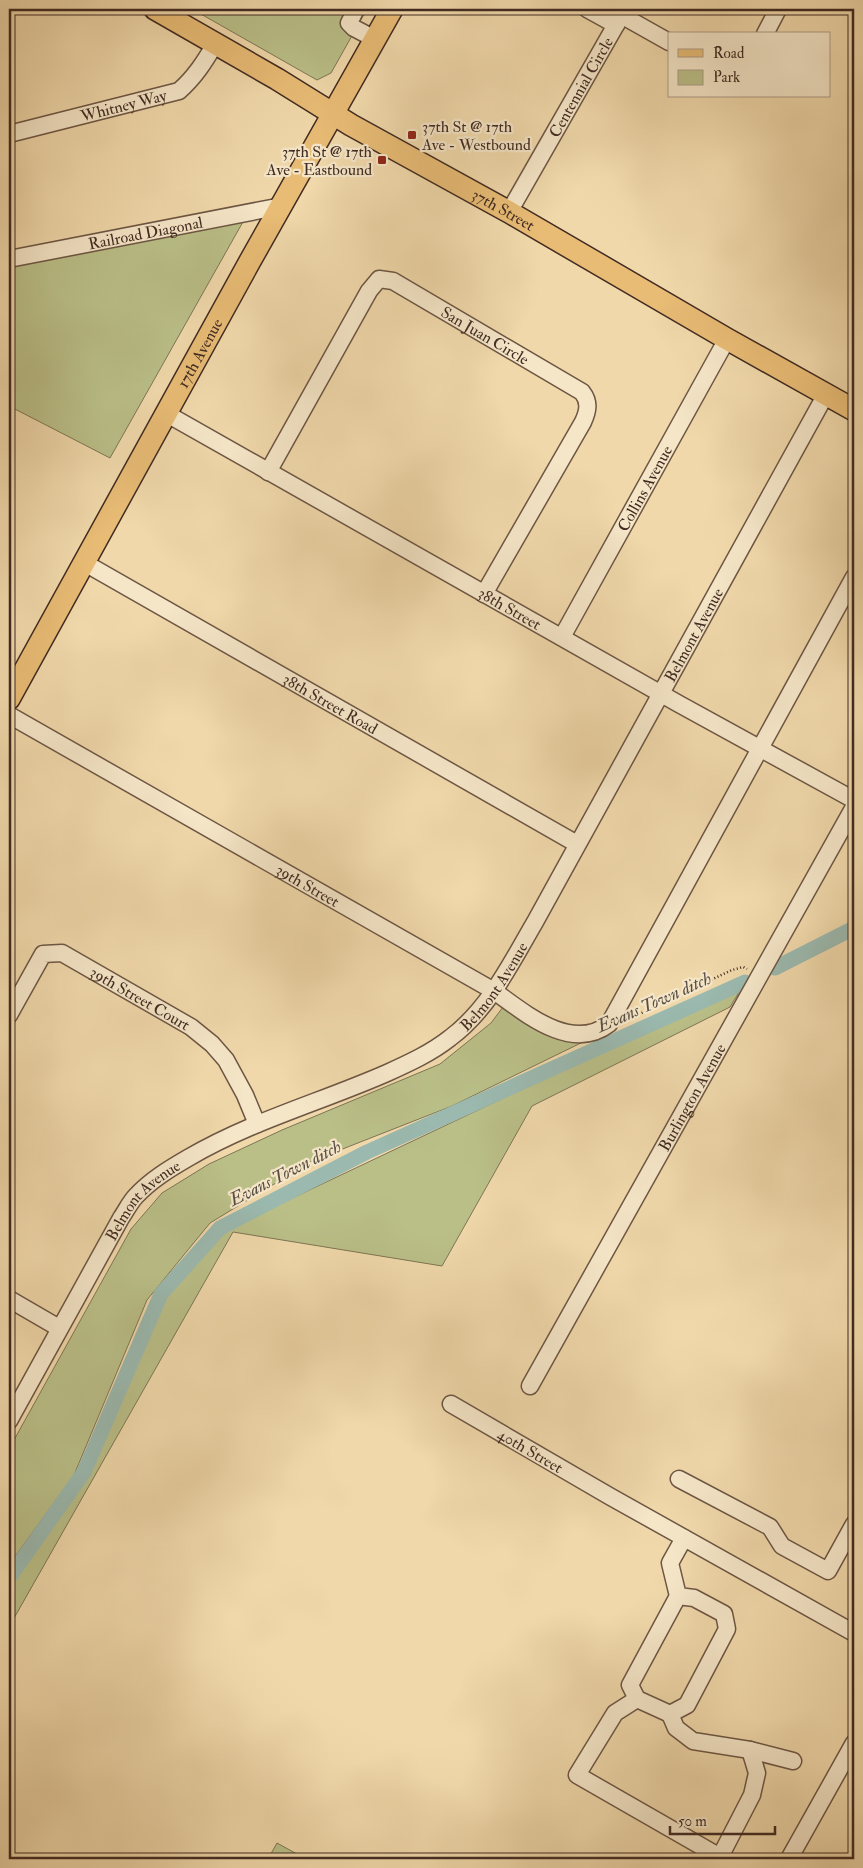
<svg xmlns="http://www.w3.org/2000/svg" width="863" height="1868" font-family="'IM FELL Double Pica',serif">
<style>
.green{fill:#babf88;stroke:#7e7555}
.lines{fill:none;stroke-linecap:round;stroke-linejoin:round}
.canal{stroke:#9bb9af;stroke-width:15}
.minor-casing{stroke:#6d5644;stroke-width:19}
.major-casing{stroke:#412b22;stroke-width:24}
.path{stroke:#412b22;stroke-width:2.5;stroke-dasharray:1 2.5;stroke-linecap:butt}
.minor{stroke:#f5e6c8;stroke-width:16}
.major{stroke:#e8bc75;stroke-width:21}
.poi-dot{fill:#8f2418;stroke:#f5e6c8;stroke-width:2}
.labels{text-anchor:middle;stroke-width:4.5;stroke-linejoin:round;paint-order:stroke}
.street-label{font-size:16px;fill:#412b22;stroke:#f5e6c8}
.poi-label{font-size:16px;fill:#412b22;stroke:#f5e6c8;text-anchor:start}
.water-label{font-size:18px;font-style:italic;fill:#584e45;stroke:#f5e6c8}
</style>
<rect width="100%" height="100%" fill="#f0d8aa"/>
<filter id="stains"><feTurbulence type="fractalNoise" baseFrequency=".004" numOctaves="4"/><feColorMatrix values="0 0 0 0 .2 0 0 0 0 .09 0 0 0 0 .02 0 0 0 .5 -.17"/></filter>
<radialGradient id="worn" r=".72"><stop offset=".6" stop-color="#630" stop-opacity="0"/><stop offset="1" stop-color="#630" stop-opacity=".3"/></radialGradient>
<g class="green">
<path d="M192,9h175l-36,64 -14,7z"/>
<path d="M244,220l-134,238 -101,-52v-141z"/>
<path d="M741,989l-11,18 -198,99 -90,160 -209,-34 -224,395v-42l78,-112 78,-175 60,-68 329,-156z"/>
<path d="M503,1007l84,33 -135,66 -140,55 -102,62 -63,77 -73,175 -65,90v-116l122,-220 31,-36 47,-29 73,-34 158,-66 51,-41z"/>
<path d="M277,1843l29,16h-38z"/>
</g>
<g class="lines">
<g class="canal">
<path d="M775,968l79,-40"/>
<path d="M9,1578l75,-106 77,-178 59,-66 147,-76 378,-170"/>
</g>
<defs>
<g id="minor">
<path d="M356,9l-7,14 5,5 21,11"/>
<path d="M587,9l29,16"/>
<path d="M621,15l48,27"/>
<path d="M765,34l13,-25"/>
<path id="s1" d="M9,134l170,-43c16,-14 26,-30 36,-47"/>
<path id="s2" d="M509,212l116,-203"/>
<path id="s3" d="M9,259l273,-53"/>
<path id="s4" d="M167,414l512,290 175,96"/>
<path id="s5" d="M268,472l101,-181 10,-12 14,2 189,111c8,10 6,19 1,30l-99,172"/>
<path id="s6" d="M83,562l494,282"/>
<path id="s7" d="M562,637l165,-298"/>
<path id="s8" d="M9,715l485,276c31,22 77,62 115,33l245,-447"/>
<path id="s9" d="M9,1015l34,-61 19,-1 129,74 21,17 14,16 19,35 12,29"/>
<path d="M9,1299l50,29"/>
<path id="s10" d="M530,1386l324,-579"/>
<path id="s11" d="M451,1404l160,93 243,136"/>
<path id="s12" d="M9,1421l112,-203c5,-7 9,-16 15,-22 15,-16 33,-27 52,-38 63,-37 133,-56 199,-85 22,-10 44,-20 63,-35 39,-29 61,-75 85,-116l291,-528"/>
<path d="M679,1479l91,48 12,19 46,25 26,-47"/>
<path d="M678,1596l16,2 30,16 3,15 -40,76 -17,9 -33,-15 -7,-14 48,-89 -8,-33 14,-25"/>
<path d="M637,1699l-22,14 -38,62 143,82 32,-62 5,-22 -7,-23"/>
<path d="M670,1714l6,14 17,13 57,9 43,11"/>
<path d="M789,1859l65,-116"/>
</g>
<g id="major">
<path id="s13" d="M155,9l122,70 74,46 158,87 218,127 127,71"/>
<path id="s14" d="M9,699l241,-438 142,-252"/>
</g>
</defs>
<use href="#minor" class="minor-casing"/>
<use href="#major" class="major-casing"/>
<path class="path" d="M629,1019l103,-49 11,-3 4,2"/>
<use href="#minor" class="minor"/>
<use href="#major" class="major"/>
</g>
<g class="poi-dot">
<rect x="407" y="130" width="10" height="10" rx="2.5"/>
<rect x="377" y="155" width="10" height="10" rx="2.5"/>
</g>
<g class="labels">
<g class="street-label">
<text dy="6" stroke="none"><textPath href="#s2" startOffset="144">Centennial Circle</textPath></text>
<text dy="6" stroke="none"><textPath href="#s1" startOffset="118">Whitney Way</textPath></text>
<text dy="6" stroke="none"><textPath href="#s13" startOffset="402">37th Street</textPath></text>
<text dy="6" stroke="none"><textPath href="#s3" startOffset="139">Railroad Diagonal</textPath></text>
<text dy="6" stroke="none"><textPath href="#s5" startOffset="344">San Juan Circle</textPath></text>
<text dy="6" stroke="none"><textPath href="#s14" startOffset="395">17th Avenue</textPath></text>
<text dy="6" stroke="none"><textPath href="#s7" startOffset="170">Collins Avenue</textPath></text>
<text dy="6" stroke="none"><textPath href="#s4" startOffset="394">38th Street</textPath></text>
<text dy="6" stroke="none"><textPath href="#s12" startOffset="1085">Belmont Avenue</textPath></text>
<text dy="6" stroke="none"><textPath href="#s6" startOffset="285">38th Street Road</textPath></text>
<text dy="6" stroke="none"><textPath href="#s8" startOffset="344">39th Street</textPath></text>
<text dy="6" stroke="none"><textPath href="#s12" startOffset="680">Belmont Avenue</textPath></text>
<text dy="6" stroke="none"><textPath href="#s9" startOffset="179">39th Street Court</textPath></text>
<text dy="6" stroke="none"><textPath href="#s10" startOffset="331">Burlington Avenue</textPath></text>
<text dy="6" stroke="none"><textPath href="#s12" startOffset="260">Belmont Avenue</textPath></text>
<text dy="6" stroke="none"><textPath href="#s11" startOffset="92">40th Street</textPath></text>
</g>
<g class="poi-label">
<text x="422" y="132">37th St @ 17th<tspan x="422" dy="18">Ave - Westbound</tspan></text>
<text x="372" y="157" text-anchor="end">37th St @ 17th<tspan x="372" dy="18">Ave - Eastbound</tspan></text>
</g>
<g class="water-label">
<text transform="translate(654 1002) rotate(-24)" y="6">Evans Town ditch</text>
<text transform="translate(285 1173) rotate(-27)" y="6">Evans Town ditch</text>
</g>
</g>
<rect width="863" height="1868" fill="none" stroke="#f0d8aa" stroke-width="30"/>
<rect x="10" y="10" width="843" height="1848" fill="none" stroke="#412b22" stroke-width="2.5"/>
<rect x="15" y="15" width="833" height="1838" fill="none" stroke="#412b22"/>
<rect x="668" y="32" width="162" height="65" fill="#f5e6c8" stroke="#ad9b86"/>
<rect x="678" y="49" width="25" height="8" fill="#e8bc75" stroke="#ad9b86"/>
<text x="713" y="58" font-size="15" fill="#412b22">Road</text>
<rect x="678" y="70" width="25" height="15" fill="#babf88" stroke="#ad9b86"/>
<text x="713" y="82" font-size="15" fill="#412b22">Park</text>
<path d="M670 1826v8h105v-8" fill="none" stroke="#412b22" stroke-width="2.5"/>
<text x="678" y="1826" font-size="15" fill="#412b22" stroke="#f5e6c8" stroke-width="4" paint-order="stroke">50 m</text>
<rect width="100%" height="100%" filter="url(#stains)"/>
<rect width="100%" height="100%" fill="url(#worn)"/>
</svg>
